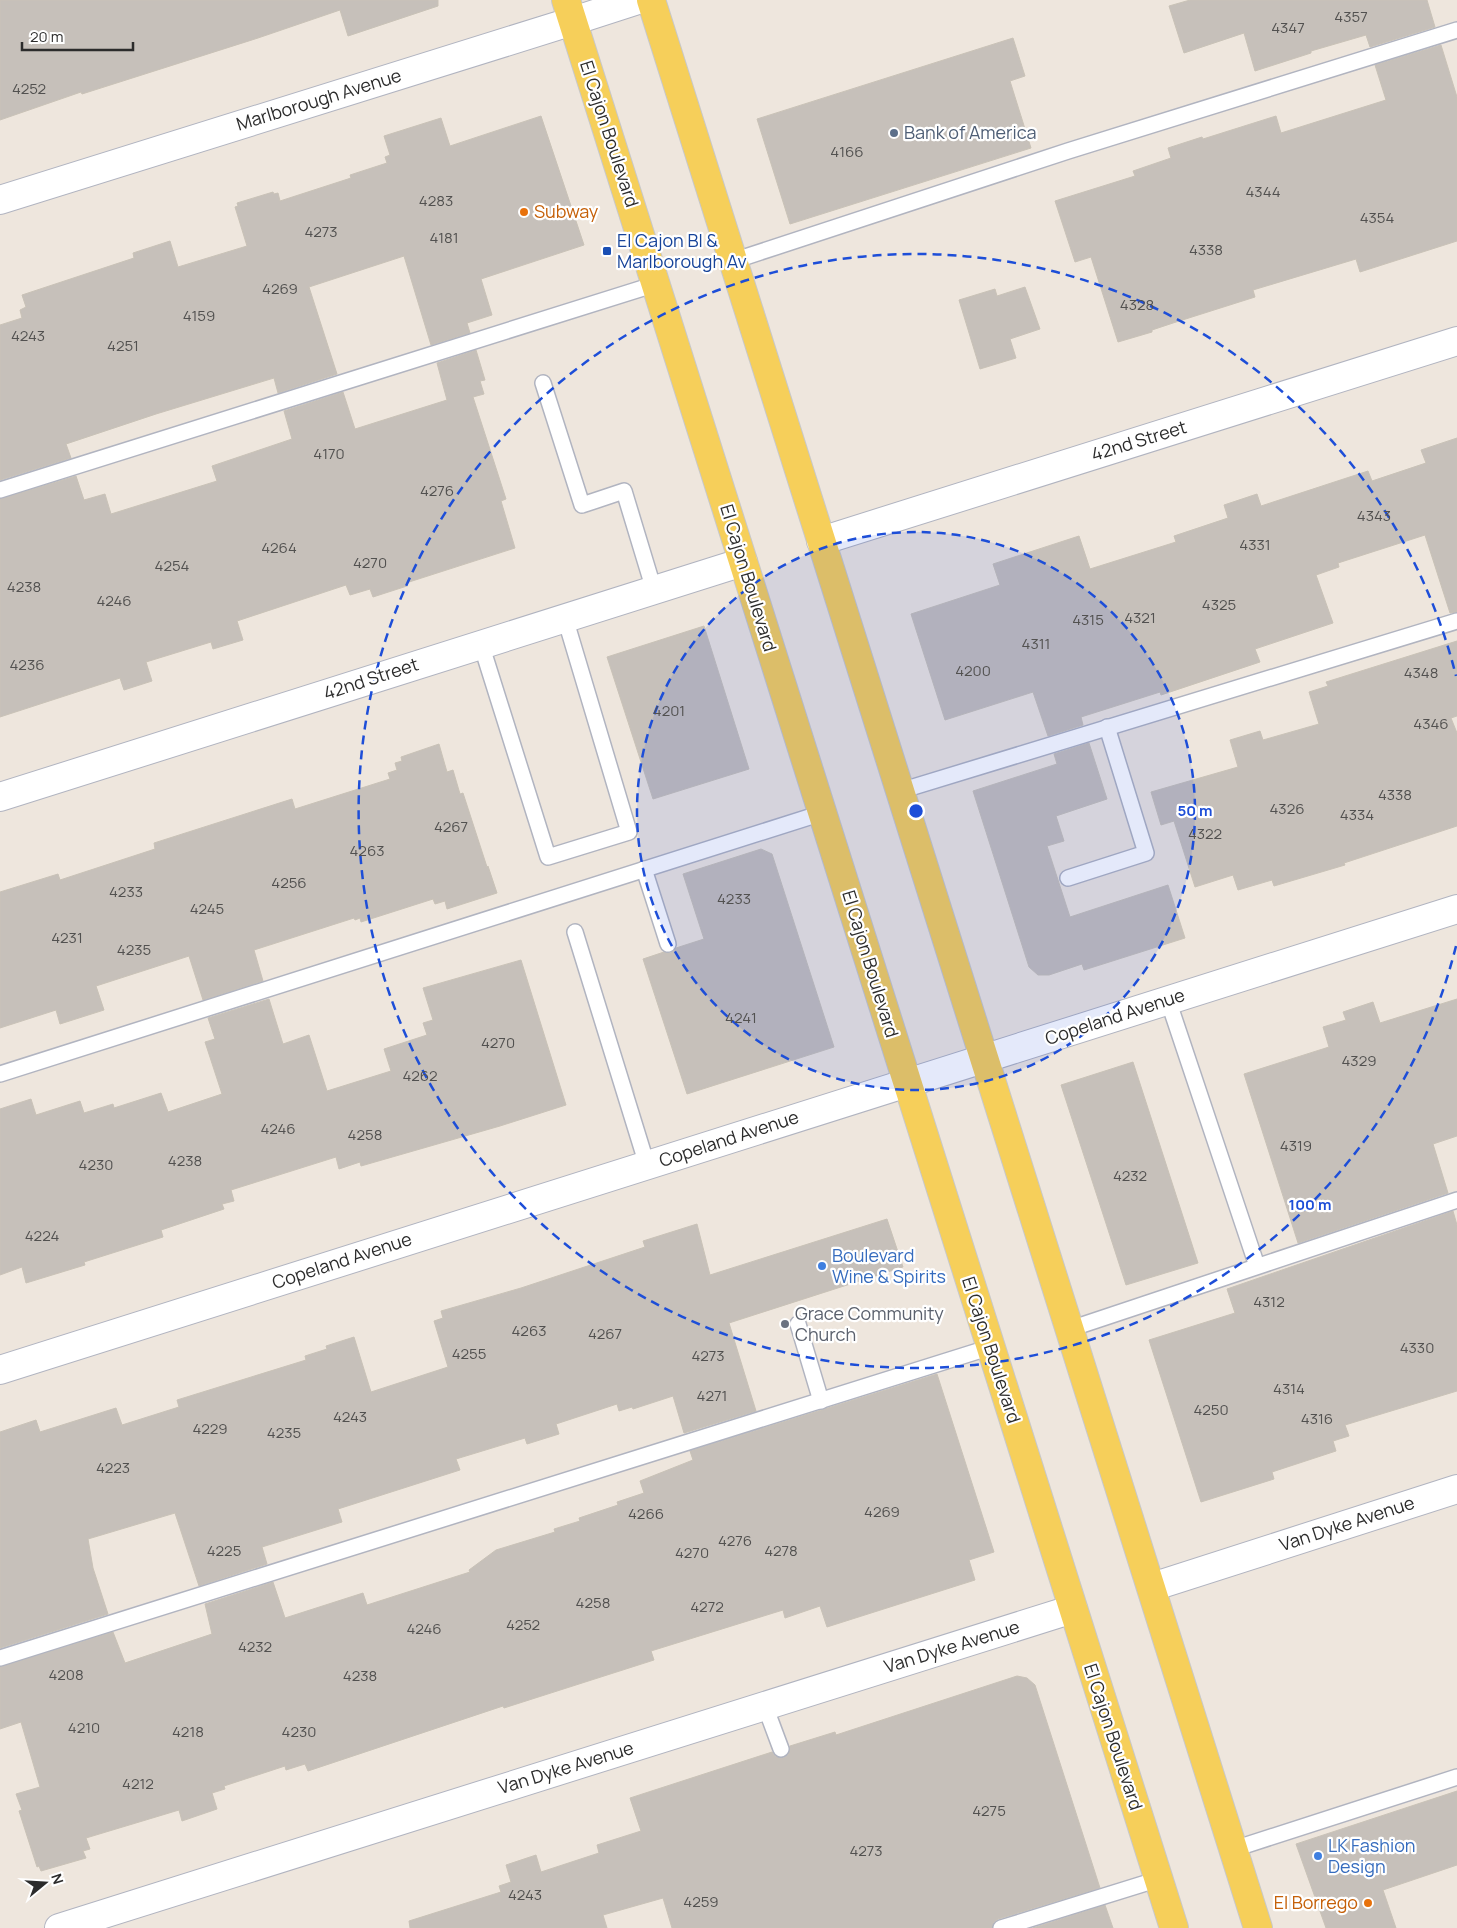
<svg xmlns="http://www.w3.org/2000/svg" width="1457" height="1928" font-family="Manrope,sans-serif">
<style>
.building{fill:#c6c0ba;stroke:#c9c2b7}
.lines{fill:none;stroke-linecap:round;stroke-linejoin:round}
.service-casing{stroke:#b1b4c0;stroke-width:18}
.minor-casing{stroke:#b1b4c0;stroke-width:30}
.tertiary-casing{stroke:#b1b4c0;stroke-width:30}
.primary-casing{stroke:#c8c8c8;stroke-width:30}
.service{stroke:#fff;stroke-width:15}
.minor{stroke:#fff;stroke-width:28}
.tertiary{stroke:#fff;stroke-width:28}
.primary{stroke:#f6cf5a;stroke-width:28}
.ring{fill:none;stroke:#1d4ed8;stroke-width:2.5;stroke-dasharray:9 6}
.service-dot{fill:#5c6f8a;stroke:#fff;stroke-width:2}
.food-dot{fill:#e8710a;stroke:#fff;stroke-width:2}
.transit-dot{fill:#1a4fb4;stroke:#fff;stroke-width:2}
.shop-dot{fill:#3f7fe0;stroke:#fff;stroke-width:2}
.worship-dot{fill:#6b7280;stroke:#fff;stroke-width:2}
.labels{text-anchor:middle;stroke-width:4.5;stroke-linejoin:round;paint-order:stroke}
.number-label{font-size:15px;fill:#525150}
.street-label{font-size:18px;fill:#2c2c2c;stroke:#fff}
.service-label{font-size:18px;fill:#4e5e75;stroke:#fff;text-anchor:start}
.food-label{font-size:18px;fill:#c56008;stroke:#fff;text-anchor:start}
.transit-label{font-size:18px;fill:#164399;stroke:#fff;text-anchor:start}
.shop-label{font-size:18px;fill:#366cbe;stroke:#fff;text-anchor:start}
.worship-label{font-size:18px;fill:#5b616d;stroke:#fff;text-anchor:start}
.centre{fill:#1d4ed8;stroke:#fff;stroke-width:2.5}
.ring-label{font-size:15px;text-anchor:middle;font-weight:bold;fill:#1d4ed8;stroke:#fff;stroke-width:4.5;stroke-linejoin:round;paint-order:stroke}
</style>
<rect width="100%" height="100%" fill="#eee6dd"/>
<g class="building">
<path d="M0,0h438v6l-90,30 -8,-26 -82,28 -176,56 -1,-2 -81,28z"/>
<path d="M1190,0h237l8,27 -65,20 -4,-12 -55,16v2l-56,18 -11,-38 -60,20 -15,-47z"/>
<path d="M1013,38l12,38 -15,5 21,67 -241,76 -33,-105z"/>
<path d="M1441,45l16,52v144l-97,31 -4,-13 -103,31 2,7 -82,26 -21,7v2l-34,10 -27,-85 -16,5 -20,-61 80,-25 -2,-5 38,-13 -3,-10 34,-11 1,2 73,-23 5,17 105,-33 -11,-35z"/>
<path d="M541,116l43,129 -103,34 11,36 -25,8 3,10 -39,12 -27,-89 -95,31 28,87 -59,19 -4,-15 -118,36 -90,30 5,14 -71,22v-155l22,-7 -2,-8 6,-3 -4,-12 112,-37 -1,-5 37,-12 8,26 69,-21 -12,-39 3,-1 -1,-3 36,-11 1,2 4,-1 2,8 71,-23 -1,-3 37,-12 -2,-6 5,-2 -6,-19 57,-18 9,28z"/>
<path d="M1025,287l15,42 -30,10 6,19 -36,11 -21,-69 36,-11 2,7z"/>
<path d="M476,350l9,30 -5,1 4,13 -11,3 33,102 -5,2 14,47 -109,35 1,3 -34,11 -3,-8 -20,6 -4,-10 -109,36 6,19 -30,9 -2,-7 -65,20 6,19 -28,9 -4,-12 -120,39v-218l76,-23 8,24 21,-6 6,20 106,-33 -5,-15 80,-27 -8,-28 59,-19 12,37 92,-29 -10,-37z"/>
<path d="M1457,438v174l-7,1 -25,-78 -87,28 1,4 -23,8 17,48 -78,26 5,13 -99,33 -1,-3 -79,25 2,8 -35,11 -15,-44 -88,28 -34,-106 89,-29 -7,-21 86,-28 11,33 86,-27 -2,-6 54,-18 -4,-13 33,-11 4,12 107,-35 4,10 54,-18 -5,-13z"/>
<path d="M704,626l45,143 -96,30 -46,-142z"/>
<path d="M1457,641v75l-6,2 6,15v93l-113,37 1,2 -71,21 -2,-6 -34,10 -5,-15 -38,12 -21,-66 -13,4 -10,-33 87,-25 -8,-27 30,-9 3,9 56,-16 -10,-32 19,-6 -2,-4z"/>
<path d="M1089,743l18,56 -51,17 8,25 -17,5 23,71 98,-32 17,53 -101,32 -2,-6 -33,11h-11l-9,-8 -56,-176 84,-27 -3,-10z"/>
<path d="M439,744l8,28 6,-2 7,24 3,-1 24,74 1,-1 9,27 -50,16 -2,-8 -10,3 -2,-5 -72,23 -1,-4 -5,2 -1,-2 -100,32 9,31 -60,19 -14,-44 -93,30 8,24 -44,14 -4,-14 -56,18v-136l58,-18 2,6 95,-31 -1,-6 138,-44 3,10 95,-30 -2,-6 9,-3 -2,-7 7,-2 -1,-4z"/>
<path d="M761,849l11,5 62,193 -147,47 -44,-135 21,-7 7,1 5,-5 28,-9 -21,-65z"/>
<path d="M521,960l45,145 -66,21 -139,40 -1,-4 -21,7 -3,-12 -105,33 3,11 -12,3 2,5 -63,21 2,7 -79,25 1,3 -59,18 -4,-16 -22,8v-166l31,-10 5,16 44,-14 4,12 29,-9 1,4 47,-15 7,19 54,-18 -17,-52 10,-3 -7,-21 61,-19 14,45 26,-9 18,56 64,-20 -7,-22 43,-14 -4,-12 10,-3 -10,-32z"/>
<path d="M1457,999v137l-24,8 15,49 -150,50 -54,-169 85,-27 -6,-20 23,-7 -3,-8 30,-10 7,21z"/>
<path d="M1133,1062l65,201 -72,22 -65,-200z"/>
<path d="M1453,1211l4,14v166l-112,34 4,11 -16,5 3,10 -64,21 2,7 -73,23 -52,-162 86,-27 -8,-24z"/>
<path d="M887,1219l16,48 -174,56 27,88 -72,22 -11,-37 -40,13 -1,-2 -13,4 -2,-7 -61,20 3,10 -32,10 -2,-6 -69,21 4,11 -122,39 4,13 -80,25 5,17 -68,22 -24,-73 -87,26 5,29 15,46 -108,34v-216l36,-12 4,12 76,-24 6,17 57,-18 -2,-7 129,-40 -1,-4 22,-7 -1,-3 28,-9 17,55 77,-25 -14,-46 9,-3 -2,-7 80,-23 124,-41 -2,-6 54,-17 13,51z"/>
<path d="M937,1374l57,178 -25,8 6,20 -148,47 -7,-21 -35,12 -2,-8 -132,41 3,9 -150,48 -1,-2 -195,65 -3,-7 -19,6 -1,-4 -61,20 1,3 -13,4 5,16 -35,12 -3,-11 -93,28 4,11 -7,2 3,7 -45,13 -2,-5 -2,1 -18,-56 3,-1 -6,-16 24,-7 -19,-65 -21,7v-62l113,-35 12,31 87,-29 -7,-30 68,-22 12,36 78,-25 4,12 103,-33 -1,-2 27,-20 59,-18 -1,-3 26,-8 -1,-3 39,-13 -1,-3 27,-9 -4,-12 53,-21 -3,-9z"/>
<path d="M1017,1676l10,2 8,7 65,203 -102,31 -4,3 -2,6h-320l-9,-30 -60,17 4,13h-197l-1,-7 92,-29 -2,-6 12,-4 -5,-17 30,-10 5,17 58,-19 -2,-8 44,-14 -11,-33 142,-46 3,4 9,2 4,-3 2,-9 45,-14 1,3z"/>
<path d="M1457,1791v74l-74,25 13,38h-70l-30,-84z"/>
<path d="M1105,1905l8,23h-80z"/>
</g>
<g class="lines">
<defs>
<g id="service">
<path d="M733,261l335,-110 389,-121"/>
<path d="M543,383l39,122 42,-14 30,99"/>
<path d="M0,490l656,-206"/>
<path d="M481,644l67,213 81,-25 -64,-214"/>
<path d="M900,791l557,-170"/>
<path d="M644,869l24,75"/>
<path d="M1068,878l78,-25 -39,-126"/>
<path d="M575,932l72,233"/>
<path d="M1168,1000l89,266"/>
<path d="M0,1074l822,-261"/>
<path d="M798,1324l23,77"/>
<path d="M1070,1329l387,-129"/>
<path d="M0,1658l991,-311"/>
<path d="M765,1706l16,43"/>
<path d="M1234,1849l223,-72"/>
<path d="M1001,1928l158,-49"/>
</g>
<g id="minor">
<path d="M0,200l573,-179"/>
<path d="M821,541l636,-200"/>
<path d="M0,797l743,-235"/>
<path d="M0,1370l1457,-461"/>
<path d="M59,1928l1014,-319"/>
</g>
<g id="tertiary">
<path d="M573,21l65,-21"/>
<path d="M1152,1587l305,-98"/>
</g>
<g id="primary">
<path d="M566,0l608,1928"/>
<path d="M651,0l607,1928"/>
</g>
</defs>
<use href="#service" class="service-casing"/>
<use href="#minor" class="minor-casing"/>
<use href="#tertiary" class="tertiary-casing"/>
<use href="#primary" class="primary-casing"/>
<use href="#service" class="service"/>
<use href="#minor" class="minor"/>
<use href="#tertiary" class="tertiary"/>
<use href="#primary" class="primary"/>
</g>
<circle cx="916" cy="811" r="279" fill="#1d4ed8" fill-opacity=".12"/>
<g class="ring">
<circle cx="916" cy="811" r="279"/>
<path d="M1456 946A557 557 0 1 1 1456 676"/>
</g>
<circle class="service-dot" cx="894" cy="133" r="5"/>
<g class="food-dot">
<circle cx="524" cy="212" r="5"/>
<circle cx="1368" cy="1903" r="5"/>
</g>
<rect class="transit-dot" x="602" y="246" width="10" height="10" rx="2.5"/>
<g class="shop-dot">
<circle cx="822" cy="1266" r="5"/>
<circle cx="1318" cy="1856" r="5"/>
</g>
<circle class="worship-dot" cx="785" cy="1324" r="5"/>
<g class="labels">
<g class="number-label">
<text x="1351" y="22">4357</text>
<text x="1288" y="33">4347</text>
<text x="29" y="94">4252</text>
<text x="847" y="157">4166</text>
<text x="1263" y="197">4344</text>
<text x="436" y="206">4283</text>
<text x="1377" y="223">4354</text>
<text x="321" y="237">4273</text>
<text x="444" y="243">4181</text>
<text x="1206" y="255">4338</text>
<text x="280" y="294">4269</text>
<text x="1137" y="310">4328</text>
<text x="199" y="321">4159</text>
<text x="28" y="341">4243</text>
<text x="123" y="351">4251</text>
<text x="329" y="459">4170</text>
<text x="437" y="496">4276</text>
<text x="1374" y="521">4343</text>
<text x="1255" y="550">4331</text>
<text x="279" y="553">4264</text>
<text x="370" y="568">4270</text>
<text x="172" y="571">4254</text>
<text x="24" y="592">4238</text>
<text x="114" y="606">4246</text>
<text x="1219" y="610">4325</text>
<text x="1140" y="623">4321</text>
<text x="1088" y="625">4315</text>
<text x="1036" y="649">4311</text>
<text x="27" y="670">4236</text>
<text x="973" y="676">4200</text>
<text x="1421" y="678">4348</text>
<text x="669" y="716">4201</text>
<text x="1431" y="729">4346</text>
<text x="1395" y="800">4338</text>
<text x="1287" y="814">4326</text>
<text x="1357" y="820">4334</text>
<text x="451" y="832">4267</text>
<text x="1205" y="839">4322</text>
<text x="367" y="856">4263</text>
<text x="289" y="888">4256</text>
<text x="126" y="897">4233</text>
<text x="734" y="904">4233</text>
<text x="207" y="914">4245</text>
<text x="67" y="943">4231</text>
<text x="134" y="955">4235</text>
<text x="741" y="1023">4241</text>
<text x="498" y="1048">4270</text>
<text x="1359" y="1066">4329</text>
<text x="420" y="1081">4262</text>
<text x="278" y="1134">4246</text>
<text x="365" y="1140">4258</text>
<text x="1296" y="1151">4319</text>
<text x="185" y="1166">4238</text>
<text x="96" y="1170">4230</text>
<text x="1130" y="1181">4232</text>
<text x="42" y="1241">4224</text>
<text x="1269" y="1307">4312</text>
<text x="529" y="1336">4263</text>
<text x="605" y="1339">4267</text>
<text x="1417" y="1353">4330</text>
<text x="469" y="1359">4255</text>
<text x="708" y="1361">4273</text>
<text x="1289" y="1394">4314</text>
<text x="712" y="1401">4271</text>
<text x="1211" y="1415">4250</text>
<text x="350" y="1422">4243</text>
<text x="1317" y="1424">4316</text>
<text x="210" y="1434">4229</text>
<text x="284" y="1438">4235</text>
<text x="113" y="1473">4223</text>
<text x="882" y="1517">4269</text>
<text x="646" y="1519">4266</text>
<text x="735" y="1546">4276</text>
<text x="224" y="1556">4225</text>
<text x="781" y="1556">4278</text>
<text x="692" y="1558">4270</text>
<text x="593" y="1608">4258</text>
<text x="707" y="1612">4272</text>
<text x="523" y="1630">4252</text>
<text x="424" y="1634">4246</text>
<text x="255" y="1652">4232</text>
<text x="66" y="1680">4208</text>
<text x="360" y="1681">4238</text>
<text x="84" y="1733">4210</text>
<text x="188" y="1737">4218</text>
<text x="299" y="1737">4230</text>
<text x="138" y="1789">4212</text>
<text x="989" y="1816">4275</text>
<text x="866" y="1856">4273</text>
<text x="525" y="1900">4243</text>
<text x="701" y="1907">4259</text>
</g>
<g class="street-label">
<text transform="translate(319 100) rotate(-17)" y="6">Marlborough Avenue</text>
<text transform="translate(609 134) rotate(72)" y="6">El Cajon Boulevard</text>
<text transform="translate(1139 441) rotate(-17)" y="6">42nd Street</text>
<text transform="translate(748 578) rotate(73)" y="6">El Cajon Boulevard</text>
<text transform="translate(371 679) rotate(-18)" y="6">42nd Street</text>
<text transform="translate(870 964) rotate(73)" y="6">El Cajon Boulevard</text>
<text transform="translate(1115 1017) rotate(-18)" y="6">Copeland Avenue</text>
<text transform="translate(729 1139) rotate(-18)" y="6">Copeland Avenue</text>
<text transform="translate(342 1261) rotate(-18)" y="6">Copeland Avenue</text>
<text transform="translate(991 1350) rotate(72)" y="6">El Cajon Boulevard</text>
<text transform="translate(1347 1524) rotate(-18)" y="6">Van Dyke Avenue</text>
<text transform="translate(952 1647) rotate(-17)" y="6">Van Dyke Avenue</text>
<text transform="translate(1113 1737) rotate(72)" y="6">El Cajon Boulevard</text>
<text transform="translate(566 1768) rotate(-17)" y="6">Van Dyke Avenue</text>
</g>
<g class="service-label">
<text x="904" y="139">Bank of America</text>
</g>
<g class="food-label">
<text x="534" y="218">Subway</text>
<text x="1358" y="1909" text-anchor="end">El Borrego</text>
</g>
<g class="transit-label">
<text x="617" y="247">El Cajon Bl &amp;<tspan x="617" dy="21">Marlborough Av</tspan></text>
</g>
<g class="shop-label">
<text x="832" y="1262">Boulevard<tspan x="832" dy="21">Wine &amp; Spirits</tspan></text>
<text x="1328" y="1852">LK Fashion<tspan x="1328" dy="21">Design</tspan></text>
</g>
<g class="worship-label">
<text x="795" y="1320">Grace Community<tspan x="795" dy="21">Church</tspan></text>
</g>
</g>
<circle cx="916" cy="811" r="8" class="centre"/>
<g class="ring-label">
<text x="1195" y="816">50 m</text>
<text x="1310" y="1210">100 m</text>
</g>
<g transform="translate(45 1883) rotate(72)" stroke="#ffffff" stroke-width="4" paint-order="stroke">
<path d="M0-4L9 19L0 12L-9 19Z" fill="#2c2c2c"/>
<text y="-8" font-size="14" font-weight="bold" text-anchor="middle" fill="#2c2c2c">N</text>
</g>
<path d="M22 42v8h111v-8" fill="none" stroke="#2c2c2c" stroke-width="2.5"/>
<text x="30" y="42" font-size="15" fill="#2c2c2c" stroke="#ffffff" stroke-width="4" paint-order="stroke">20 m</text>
</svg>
